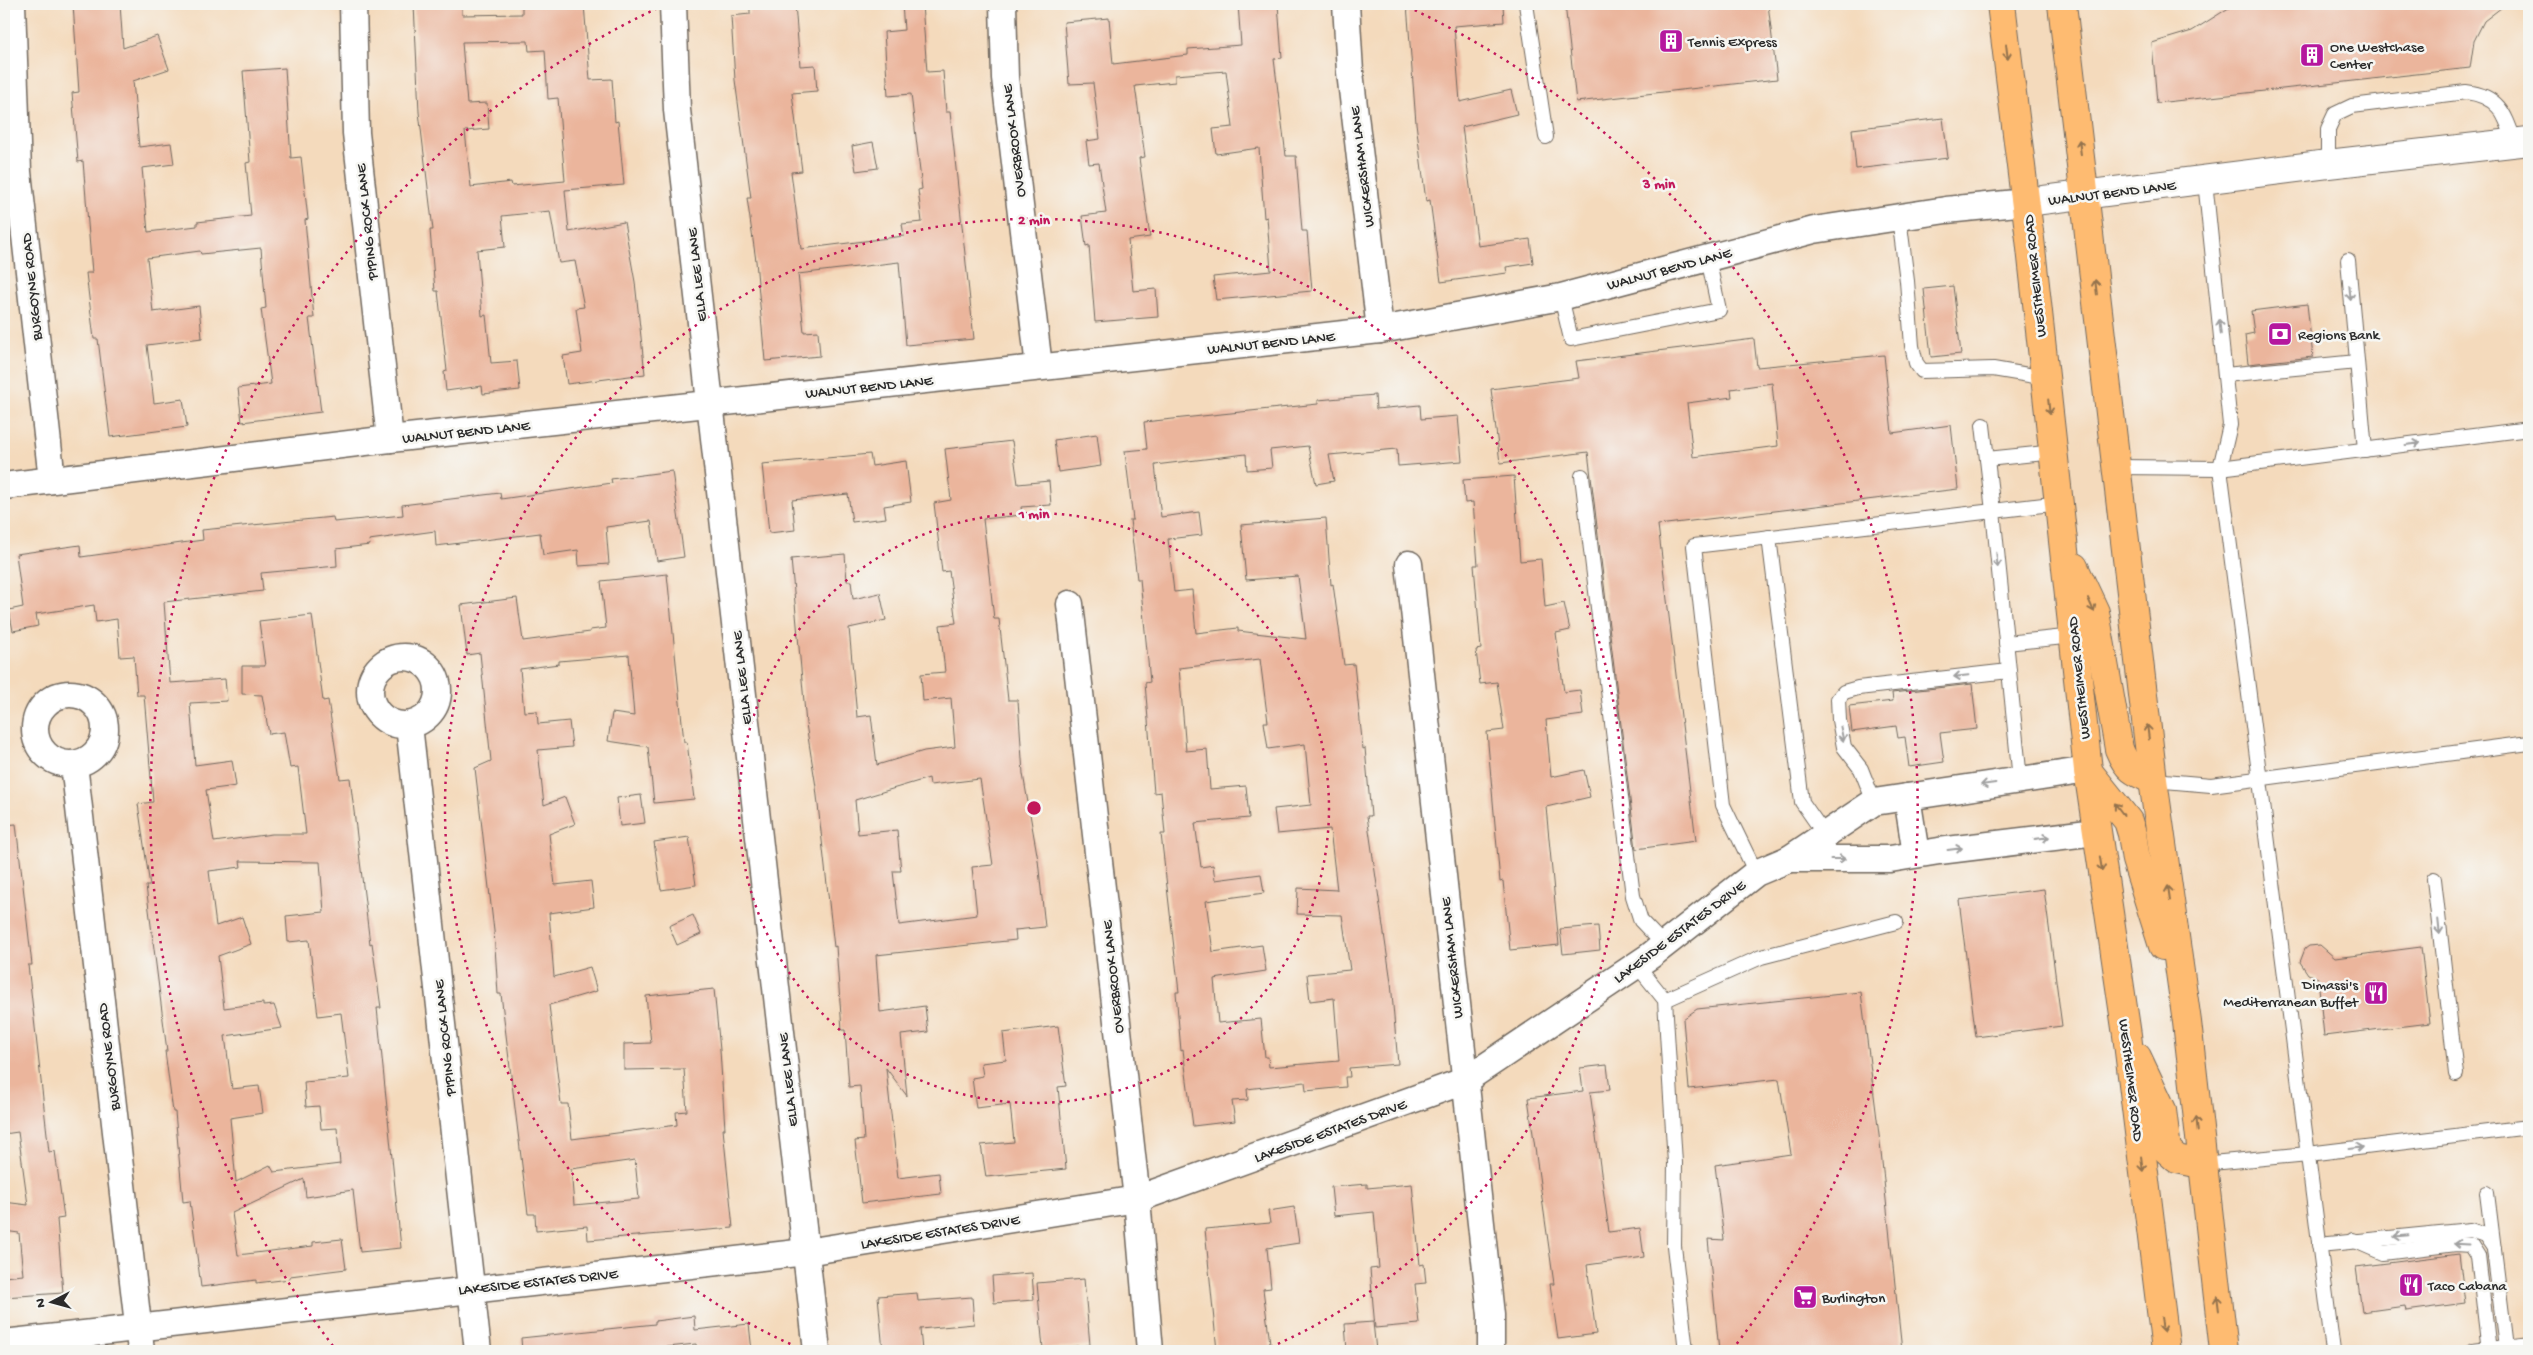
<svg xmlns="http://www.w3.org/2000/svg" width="2533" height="1355" font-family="'Gochi Hand',sans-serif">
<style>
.building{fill:#ebb59c;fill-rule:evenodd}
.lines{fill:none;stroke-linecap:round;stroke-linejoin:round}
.service-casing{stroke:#71685e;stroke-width:16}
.minor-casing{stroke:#71685e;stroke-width:29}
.tertiary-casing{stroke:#71685e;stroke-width:30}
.primary-casing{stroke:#71685e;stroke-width:30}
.service{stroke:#fff;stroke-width:14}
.minor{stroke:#fff;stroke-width:26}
.tertiary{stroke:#fff;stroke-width:28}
.primary{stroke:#febb71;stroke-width:28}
.oneway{stroke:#94734e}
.oneway2{stroke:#a0a0a0}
.ring{fill:none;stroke:#c2185b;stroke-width:2.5;stroke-dasharray:2.5 5}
.labels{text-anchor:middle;stroke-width:5;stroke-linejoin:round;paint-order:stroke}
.poi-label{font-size:15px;fill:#2b2b2b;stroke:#f6f6f2;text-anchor:start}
.street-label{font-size:15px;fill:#2b2b2b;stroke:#f6f6f2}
.centre{fill:#c2185b;stroke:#f6f6f2;stroke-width:2.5}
.ring-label{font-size:15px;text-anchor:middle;font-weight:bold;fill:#c2185b;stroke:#f6f6f2;stroke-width:5;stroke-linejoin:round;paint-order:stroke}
</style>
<rect width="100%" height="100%" fill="#f6f6f2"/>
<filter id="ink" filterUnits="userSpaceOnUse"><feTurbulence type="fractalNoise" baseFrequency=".02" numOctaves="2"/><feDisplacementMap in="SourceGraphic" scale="10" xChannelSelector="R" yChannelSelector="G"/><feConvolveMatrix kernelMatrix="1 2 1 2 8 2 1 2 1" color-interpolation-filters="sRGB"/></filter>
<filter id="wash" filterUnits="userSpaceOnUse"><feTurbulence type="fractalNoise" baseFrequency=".0096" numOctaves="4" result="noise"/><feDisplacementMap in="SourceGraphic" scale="20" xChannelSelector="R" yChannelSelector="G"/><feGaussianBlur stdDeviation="1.12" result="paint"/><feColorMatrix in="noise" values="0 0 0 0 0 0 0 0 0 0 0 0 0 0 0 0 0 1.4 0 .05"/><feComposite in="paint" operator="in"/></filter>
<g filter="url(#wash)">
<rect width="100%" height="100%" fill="#f4dabc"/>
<g id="blocks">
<g class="building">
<path d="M73,4h47l3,44 34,-12 12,33 -36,12 6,66 32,-4 3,21 -32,4 6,64 49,-6v-4l54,-6 -5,-53 4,-1 -7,-91 42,-3 6,90 10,-1 7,62 -3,1 9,98h-5l12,94 -79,10 -4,-34 33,-4 -10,-75 5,-1 -5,-60 -60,6 -1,-3 -53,7 6,54 46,-6 3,32 -55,7 7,58 29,-4 4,28 -77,10 -12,-98h-4l-8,-66h6l-9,-112 -5,1 -6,-69 7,-1z"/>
<path d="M414,4h48v11l60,-1v-10h62l6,76 22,-1 3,43 3,-1 6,64 -59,5 4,42 55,-10 11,60 10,92 -78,10 -4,-28 19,-3 -6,-45 8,-1 -9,-46 -16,2 -9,-52 -48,5 3,31 -28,3 5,66 4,-1 5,48 26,-2 3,29 -37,4 -1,-8 -36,5 -2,-19 3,-1 -9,-80h-3l-5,-61h3l-14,-118zM528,41l1,10 16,-1 3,49 10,-1 7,83 -53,5 -1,-4 -40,5 -6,-56 24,-2 -2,-26 -20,1 -5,-62z"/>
<path d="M750,4h45l5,62 15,-1 2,26 -25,2 10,78 -11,1 10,77 103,-13 -2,-12 20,-2 -4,-32 4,-1 -11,-95 -23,2 -4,-64 20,-2 -2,-26h20l5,68 16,-1 3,41h4l24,227 -68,6 -7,-83 -101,12 6,58 14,-1 2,25 -55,5 -9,-100 -9,-63h4l-16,-118 -4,-64 19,-2z"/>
<path d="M1238,4h40l4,54 -8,1 12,97h10l6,75h5l5,60 -96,9 -3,-23 58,-6 -4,-54 -3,1 -5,-70 -43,6 -3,-25 20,-2 -7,-56 -51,4v7l-40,4 10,71 -6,1 11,79 -22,3 5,51 23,-2 2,28 -63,5 -6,-77 -3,1 -4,-30 24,-3 -7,-50 -10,1 -3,-23 14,-2 -7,-56 -24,1 -5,-62 45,-4 4,46 75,-9v-6l53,-4z"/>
<path d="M1407,4h96l1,18 -50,4 6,76 51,-12 6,24 -55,13 16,119 52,-7 3,24 -27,4 1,6 -66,9 -11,-82 -4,1 -10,-78z"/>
<path d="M1565,4h203l9,75 -201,23z"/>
<path d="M2235,4h271l-22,17 -10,20 -4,27 -313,35 -5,-60 40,-12z"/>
<path d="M1943,118l5,40 -92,11 -4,-40z"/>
<path d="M873,142l5,26 -22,3 -4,-25z"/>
<path d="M1953,286l8,68 -30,3 -7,-68z"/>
<path d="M2307,304l6,53 -65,7 -3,-29 9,-2 -3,-22z"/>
<path d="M1754,339l3,28 127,-12 8,78 59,-8 7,64 -300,36 38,316 -60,8 -48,-397 -88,11 -9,-74 88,-11 -3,-17zM1772,383l6,63 -85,11 -6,-54 45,-6 -1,-8z"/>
<path d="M1375,395l1,14 44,-4 1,14 37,-3 4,45 -64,5 -1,-17 -68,6 5,26 -18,3 -8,-38 -38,4 2,18 -25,2 -1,-16 -91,11 6,52 38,-5 3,23 -34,4 6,53 18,-2 4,43 42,-5v3l68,8 -8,-63 -52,4 -5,-55 85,-7 5,67 2,-1 11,81 10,-1 9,85 2,-1 6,68h-4l24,166 7,82 -49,4 1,9h-5l1,10 -40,4 -1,-9 -58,7 1,11 -16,1 3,20 -42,5 -10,-76 -2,1 -5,-59h3l-18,-158h4l-4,-42 -7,1 -9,-110 5,-1 -10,-103h-3l-7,-59h3l-8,-69 22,-2 -3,-27 174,-18v-4zM1260,659l8,63h-4l4,27 37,-5 6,61 -37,4 3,25 53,-5 7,61 -39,-2 -1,26 45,1 8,55 -43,4 3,27 24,-3 5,63 -70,6 -1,-10h-3l-4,-38 -43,4 -4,-44 52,-8 -4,-26 -49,7 -7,-51 58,-8 -3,-19 -46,6 -2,-15 -12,2 -6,-44 54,-5 -3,-32 -36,3 -3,-40 -21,2 -7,-83z"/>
<path d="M1097,434l4,32 -43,6 -4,-32z"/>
<path d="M1012,441l6,43 31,-3 2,24 -30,2 1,8 -39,4 11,100h5l9,81h10l5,74 15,86 7,67 -30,3 1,10 -140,15 4,57 45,-6 3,26 -27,3 6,61 -21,-28 12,110 41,-5 2,21 -79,9 -7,-62 9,-1 -4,-54 -11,1 -4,-57h-3l-6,-84 -2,1 -18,-160 -10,-63 -15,-165 54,-5 2,27h4l2,18 27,-6 6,27 -37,8 8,89 14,-2 6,50 47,-14 31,-4 -4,-49 -28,3 -2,-27 24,-2 -5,-47 16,-2 -7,-52 -7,1 -8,-69 17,-3 -6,-51zM929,778l1,7 50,-6 13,86 -21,2 5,48 -78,10 -6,-54h8l-4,-41 -39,4 -3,-34z"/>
<path d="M870,454l2,12 34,-5 5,41 -27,4 2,12 -34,4 -4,-28 -56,6 3,30 -26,3 -7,-69z"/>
<path d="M672,471l12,86 -27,4 -6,-40 -45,6 3,37 -30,2 -1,-16 -35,5 -3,-22 -104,13 -1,-15 -66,9 1,5 -34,4 1,17 -76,7 2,18 -99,11 6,81 55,-4 2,22 -37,2 5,62 37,-5 4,26 -30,4 8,52 58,-8h34l-8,-67 -8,1 -6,-36 -15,2 -7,-39 -20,-1v-28h23l-6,-45 53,-6 11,86 5,-1 12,79 10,-1 20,166 2,-1 9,65h-4l24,240 -41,4 -7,-62 -47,7 -2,-18 -72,34 6,42 75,-9v-4l29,-3 4,30 -56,7v3l-34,4v-3l-55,7 -11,-86 -7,1 -8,-90h-2l-8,-61h2l-21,-165h4l-12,-82 15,-2 -9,-107h-7l-3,-39 -14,1 -3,-38 -21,3 -2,-17 -58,9 2,12 -25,5 -4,-21 14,-3 -7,-53 64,-9 1,12 122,-17 -1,-10 131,-13 1,5 69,-7 -1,-10 98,-12 1,6 111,-16 -1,-4zM240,861l80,1 4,50 -38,4 2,26 21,-2 9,76 23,-3 8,65 -45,4 2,25 13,-1 2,23 16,-1 3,36 -66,8 -4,-7 -34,17 -6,-64 33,-5 -4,-27 -27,3 -7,-53 57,-8 -8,-23 -11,1v-3l-39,5 -6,-52 33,-12 -9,-27 -26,9 -7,-55 32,-4z"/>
<path d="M1514,476l6,85 21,-2 4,48 19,-4 6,27 -14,3 8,59 16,-2 3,25 -37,5 5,57 33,-7 6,27 -44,10 13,138 -49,5 -7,-69 -3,1 -13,-150 17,-2 -7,-48 -17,2 -4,-34 5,-1 -7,-84h4l-5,-63 -8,1 -2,-23z"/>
<path d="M667,574l17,168h3l7,57 -40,4 -6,-56 -40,-6 4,-28 22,3 -5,-61 -70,6v3l-39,5 4,43 13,-1 1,13 31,-3 3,26 -34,3 6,55 21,-8 10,27 -26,10 6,51 36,-4 3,26 -45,6 5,64 36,-10 7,24 -48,14 12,99h7l4,35 105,-14 -1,-13 11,-1 -3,-42 -60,1v-26l27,-1 -5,-47 68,-7 6,61 5,79h-2l10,99 -145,12 -1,-14 -51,5 -1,-17h-7l-27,-220h-3l-4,-63 -19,-163 16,-7 -11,-108 -13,2 -6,-50 56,-7 6,43 67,-9v-2l16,-2 -5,-47zM635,1160l4,39 -65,6 -3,-36z"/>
<path d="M1972,684l5,45 -37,4 4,29 -35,5 -4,-30 -7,1 -2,-12 -44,6 -3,-26 44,-5 -1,-8z"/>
<path d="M641,795l4,28 -25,3 -3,-28z"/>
<path d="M16,824l16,141h-4l21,187 6,-1 9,67 -7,1 6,74 -59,4v-20l19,-2 -4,-42 -15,-2v-29l24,3 -10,-73 -14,2v-309z"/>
<path d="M689,837l7,48 -35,5 -7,-48z"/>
<path d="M2044,889l18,137 -86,11 -17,-137z"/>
<path d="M693,915l8,19 -24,11 -8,-19z"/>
<path d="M1598,926l2,24 -37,4 -3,-25z"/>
<path d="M2320,945l15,13 86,-11 9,76 -106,13 -6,-58 -10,-4 -8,-12 5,-13 4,-3z"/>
<path d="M1861,992l19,151 22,208h-183l-11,-112 16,1 -9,-75 76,-11 -12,-75 -90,10 -6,-70 14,-10z"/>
<path d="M1058,1026l8,60 -8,1 8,82 -80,8 -5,-32 33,-3 -4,-38 -34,4 -4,-30 11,-2 -2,-13 25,-3 -3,-27z"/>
<path d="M1607,1065l3,25 -20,2 19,140 31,-4 4,29 -57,8 9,69 -38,5 -8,-55h4l-26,-186 55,-7 -3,-23z"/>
<path d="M1367,1184v4l45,-4 8,81 4,-1 2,19 -11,1 4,40 -44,4 -5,-59 9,-1 -5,-56 -40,4 -3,-29z"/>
<path d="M1294,1207l5,36 -32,5 4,40 -8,1 8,62h-54l-12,-122 65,-6 -2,-12z"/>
<path d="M2459,1254l6,49 -59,8 -1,-5 -43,6 -6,-45z"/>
<path d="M1032,1273l2,27 -40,3 -2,-27z"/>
<path d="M1084,1279l6,66 -47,4 -6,-66z"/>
<path d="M917,1293l1,8 54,-4 2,27 -54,5 2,22h-39l-5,-55z"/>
<path d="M694,1316l1,14 54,-6 3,27h-55l-1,-7 -66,7h-108l-1,-13 134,-14v-3z"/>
<path d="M1373,1322l3,29h-29l-2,-27z"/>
</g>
</g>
</g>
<g filter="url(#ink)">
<use href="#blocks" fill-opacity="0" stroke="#71685e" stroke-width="1"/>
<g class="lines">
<defs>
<g id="service">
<path d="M1526,4l20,133"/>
<path d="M2328,164v-35l7,-15 17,-8 114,-14c34,4 39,23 49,51"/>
<path d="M2205,181l25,244 -10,43 113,883"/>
<path d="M1899,217l8,64 5,65 4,17 6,8 71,-2 53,9"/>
<path d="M2348,260l17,190"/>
<path d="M1561,297l10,42 148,-29 -11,-52"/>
<path d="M2225,375l132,-13"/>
<path d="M1987,459l67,-7"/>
<path d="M2117,467l103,1 309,-39"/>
<path d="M1582,476l51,420 8,25 23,24"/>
<path d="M1769,537l33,265 23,33"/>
<path d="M2006,643l68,-7"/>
<path d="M2020,780l-27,-269 67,-8"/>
<path d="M2153,780l58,5 318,-42"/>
<path d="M1874,802l-13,-33 -17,-22 -5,-27 -1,-21 6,-7 14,-4 151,-17"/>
<path d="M1756,873l-33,-68 -29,-259 299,-35 -10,-86"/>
<path d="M2434,879l22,195"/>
<path d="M1636,964l29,36 10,163 -1,83 12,105"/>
<path d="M1665,1000l96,-43 135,-35"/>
<path d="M2201,1164l107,-10 221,-27"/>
<path d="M2487,1193l19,154 -1,4"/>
<path d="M2353,1240l30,13 73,-9 15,1 7,11 11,95"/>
<path d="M2319,1245l151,-15 15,5 9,13"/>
<path d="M2473,1351l56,-7"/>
</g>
<g id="minor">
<path d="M12,4l6,168 34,308"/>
<path d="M353,4l3,129 34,306"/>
<path d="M673,4l4,106 140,1241"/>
<path d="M1003,4l2,74 34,289"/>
<path d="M1346,4l4,68 30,258"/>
<path d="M4,486l386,-47 990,-109 181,-33 253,-67 132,-20 80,-8"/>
<path d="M1409,564l82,751v36"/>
<path d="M1070,604l67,595 13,152"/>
<circle cx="404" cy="691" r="34"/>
<circle cx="70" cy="729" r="35"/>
<path d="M409,725l69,626"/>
<path d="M74,764l67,587"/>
<path d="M1907,797l9,57"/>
<path d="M1789,859h101l49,-8 157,-19"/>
<path d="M4,1343l802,-91 331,-53 327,-118 186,-125 106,-83 33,-14 85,-57 214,-32"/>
</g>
<path id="tertiary" d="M2026,202l302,-38 201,-23"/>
<g id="primary">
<path d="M2001,4l29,235 58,531 39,265 39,316"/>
<path d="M2062,4l91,776 34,242 37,329"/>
<path d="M2074,567l21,45 24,137c8,20 15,23 34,31"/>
<path d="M2088,771l40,50 4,13 4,26 27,86"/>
<path d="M2137,1057l25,53 5,40 10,9 24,5"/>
</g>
</defs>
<use href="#service" class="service-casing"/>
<use href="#minor" class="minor-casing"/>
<use href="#tertiary" class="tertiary-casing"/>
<use href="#primary" class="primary-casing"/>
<use href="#service" class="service"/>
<use href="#minor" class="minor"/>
<use href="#tertiary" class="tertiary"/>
<use href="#primary" class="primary"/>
</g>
<defs><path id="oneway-shaft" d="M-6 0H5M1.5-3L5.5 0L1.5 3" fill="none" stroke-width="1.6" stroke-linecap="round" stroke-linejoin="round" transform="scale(1.25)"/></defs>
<g class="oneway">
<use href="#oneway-shaft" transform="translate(2007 52) rotate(83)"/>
<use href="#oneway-shaft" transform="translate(2080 147) rotate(-97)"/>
<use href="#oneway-shaft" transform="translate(2096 287) rotate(-97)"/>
<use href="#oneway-shaft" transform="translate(2049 407) rotate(84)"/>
<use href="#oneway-shaft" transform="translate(2091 605) rotate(66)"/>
<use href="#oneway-shaft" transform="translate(2148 732) rotate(-97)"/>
<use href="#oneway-shaft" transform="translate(2119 809) rotate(-127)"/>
<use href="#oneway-shaft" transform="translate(2101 864) rotate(81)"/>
<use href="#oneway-shaft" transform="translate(2169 893) rotate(-98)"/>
<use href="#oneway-shaft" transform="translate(2197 1124) rotate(-96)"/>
<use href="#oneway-shaft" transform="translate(2142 1164) rotate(83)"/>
<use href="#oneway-shaft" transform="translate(2218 1303) rotate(-97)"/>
<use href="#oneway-shaft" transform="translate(2162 1325) rotate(83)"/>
</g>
<g class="oneway2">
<use href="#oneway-shaft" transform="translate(2350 293) rotate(85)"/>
<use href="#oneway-shaft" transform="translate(2220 327) rotate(-96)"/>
<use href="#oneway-shaft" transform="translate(2413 444) rotate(-7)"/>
<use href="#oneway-shaft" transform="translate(1997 560) rotate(85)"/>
<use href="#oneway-shaft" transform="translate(1961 676) rotate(174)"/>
<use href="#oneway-shaft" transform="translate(1842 734) rotate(78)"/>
<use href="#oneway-shaft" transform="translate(1988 784) rotate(172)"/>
<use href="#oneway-shaft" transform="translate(2042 838) rotate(-7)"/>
<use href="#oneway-shaft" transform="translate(1955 849) rotate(-7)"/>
<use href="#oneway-shaft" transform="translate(1838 859)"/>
<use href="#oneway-shaft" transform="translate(2439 927) rotate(84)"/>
<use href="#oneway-shaft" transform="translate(2356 1148) rotate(-7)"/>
<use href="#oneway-shaft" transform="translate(2401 1236) rotate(175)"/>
<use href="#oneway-shaft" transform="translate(2461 1244) rotate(-177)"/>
</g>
</g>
<g class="ring">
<circle cx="1034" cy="808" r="295"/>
<path d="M804 1350A589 589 0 1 1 1264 1350"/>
<path d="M333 1346A884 884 0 0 1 660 7M1408 7A884 884 0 0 1 1735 1346"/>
</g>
<defs>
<symbol id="building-square" viewBox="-11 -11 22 22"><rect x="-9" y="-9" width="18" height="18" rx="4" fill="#b5179e" stroke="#f6f6f2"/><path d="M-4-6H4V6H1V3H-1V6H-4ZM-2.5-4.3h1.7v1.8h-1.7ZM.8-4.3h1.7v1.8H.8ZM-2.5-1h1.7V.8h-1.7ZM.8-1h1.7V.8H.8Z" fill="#fff"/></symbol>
<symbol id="bank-square" viewBox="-11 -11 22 22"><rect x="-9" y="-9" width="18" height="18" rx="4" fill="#b5179e" stroke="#f6f6f2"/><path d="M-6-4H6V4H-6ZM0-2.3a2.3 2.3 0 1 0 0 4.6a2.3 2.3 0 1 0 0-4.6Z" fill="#fff"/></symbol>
<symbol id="restaurant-square" viewBox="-11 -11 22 22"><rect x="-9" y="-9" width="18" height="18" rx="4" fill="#b5179e" stroke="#f6f6f2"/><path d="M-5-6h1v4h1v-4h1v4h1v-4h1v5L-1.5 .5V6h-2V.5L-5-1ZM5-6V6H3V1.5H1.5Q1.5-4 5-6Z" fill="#fff"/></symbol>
<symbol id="supermarket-square" viewBox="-11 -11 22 22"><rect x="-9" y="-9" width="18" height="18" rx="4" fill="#b5179e" stroke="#f6f6f2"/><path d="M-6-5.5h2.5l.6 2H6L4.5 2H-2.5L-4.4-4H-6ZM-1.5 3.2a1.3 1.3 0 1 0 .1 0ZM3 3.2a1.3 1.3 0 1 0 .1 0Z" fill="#fff"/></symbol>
</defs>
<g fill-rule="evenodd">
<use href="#building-square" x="1657" y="27" width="28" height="28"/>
<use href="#building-square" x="2298" y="41" width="28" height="28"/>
<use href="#bank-square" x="2266" y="320" width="28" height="28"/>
<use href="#restaurant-square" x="2362" y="979" width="28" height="28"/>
<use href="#restaurant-square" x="2397" y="1271" width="28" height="28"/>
<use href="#supermarket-square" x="1791" y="1283" width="28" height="28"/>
</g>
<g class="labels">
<g class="poi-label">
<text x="1688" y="46">Tennis Express</text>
<text x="2330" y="51">One Westchase<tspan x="2330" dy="17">Center</tspan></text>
<text x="2298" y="339">Regions Bank</text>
<text x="2358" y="989" text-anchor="end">Dimassi's<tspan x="2358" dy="17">Mediterranean Buffet</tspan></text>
<text x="2428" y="1290">Taco Cabana</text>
<text x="1822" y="1302">Burlington</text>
</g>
<g class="street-label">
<text transform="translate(1013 141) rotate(-97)" y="5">OVERBROOK LANE</text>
<text transform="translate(1361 167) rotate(-97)" y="5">WICKERSHAM LANE</text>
<text transform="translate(2112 192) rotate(-7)" y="5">WALNUT BEND LANE</text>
<text transform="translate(366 222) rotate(-96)" y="5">PIPING ROCK LANE</text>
<text transform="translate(1669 268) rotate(-15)" y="5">WALNUT BEND LANE</text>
<text transform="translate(696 275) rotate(-96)" y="5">ELLA LEE LANE</text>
<text transform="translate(2034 276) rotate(-96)" y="5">WESTHEIMER ROAD</text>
<text transform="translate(31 287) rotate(-96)" y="5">BURGOYNE ROAD</text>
<text transform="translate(1271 342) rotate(-6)" y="5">WALNUT BEND LANE</text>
<text transform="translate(869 386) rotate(-6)" y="5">WALNUT BEND LANE</text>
<text transform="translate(466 431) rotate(-6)" y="5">WALNUT BEND LANE</text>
<text transform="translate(741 678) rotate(-96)" y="5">ELLA LEE LANE</text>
<text transform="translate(2078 678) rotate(-96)" y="5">WESTHEIMER ROAD</text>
<text transform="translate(1679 931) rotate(-37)" y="5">LAKESIDE ESTATES DRIVE</text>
<text transform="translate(1451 958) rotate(-96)" y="5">WICKERSHAM LANE</text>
<text transform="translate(1112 977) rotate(-96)" y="5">OVERBROOK LANE</text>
<text transform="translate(444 1038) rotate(-96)" y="5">PIPING ROCK LANE</text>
<text transform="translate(108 1057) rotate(-97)" y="5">BURGOYNE ROAD</text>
<text transform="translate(787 1080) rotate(-96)" y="5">ELLA LEE LANE</text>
<text transform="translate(2132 1080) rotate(83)" y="5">WESTHEIMER ROAD</text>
<text transform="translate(1330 1130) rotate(-20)" y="5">LAKESIDE ESTATES DRIVE</text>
<text transform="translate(940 1231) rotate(-9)" y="5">LAKESIDE ESTATES DRIVE</text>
<text transform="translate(538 1281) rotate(-6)" y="5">LAKESIDE ESTATES DRIVE</text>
</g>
</g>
<circle cx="1034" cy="808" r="8" class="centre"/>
<g class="ring-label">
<text x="1659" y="188">3 min</text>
<text x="1034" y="224">2 min</text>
<text x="1034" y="518">1 min</text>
</g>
<rect width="2533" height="1355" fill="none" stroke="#f6f6f2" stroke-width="20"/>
<g transform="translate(52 1302) rotate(264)" stroke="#f6f6f2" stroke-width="4" paint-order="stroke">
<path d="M0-4L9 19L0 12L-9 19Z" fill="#2b2b2b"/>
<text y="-8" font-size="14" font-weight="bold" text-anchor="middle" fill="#2b2b2b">N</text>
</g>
</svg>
